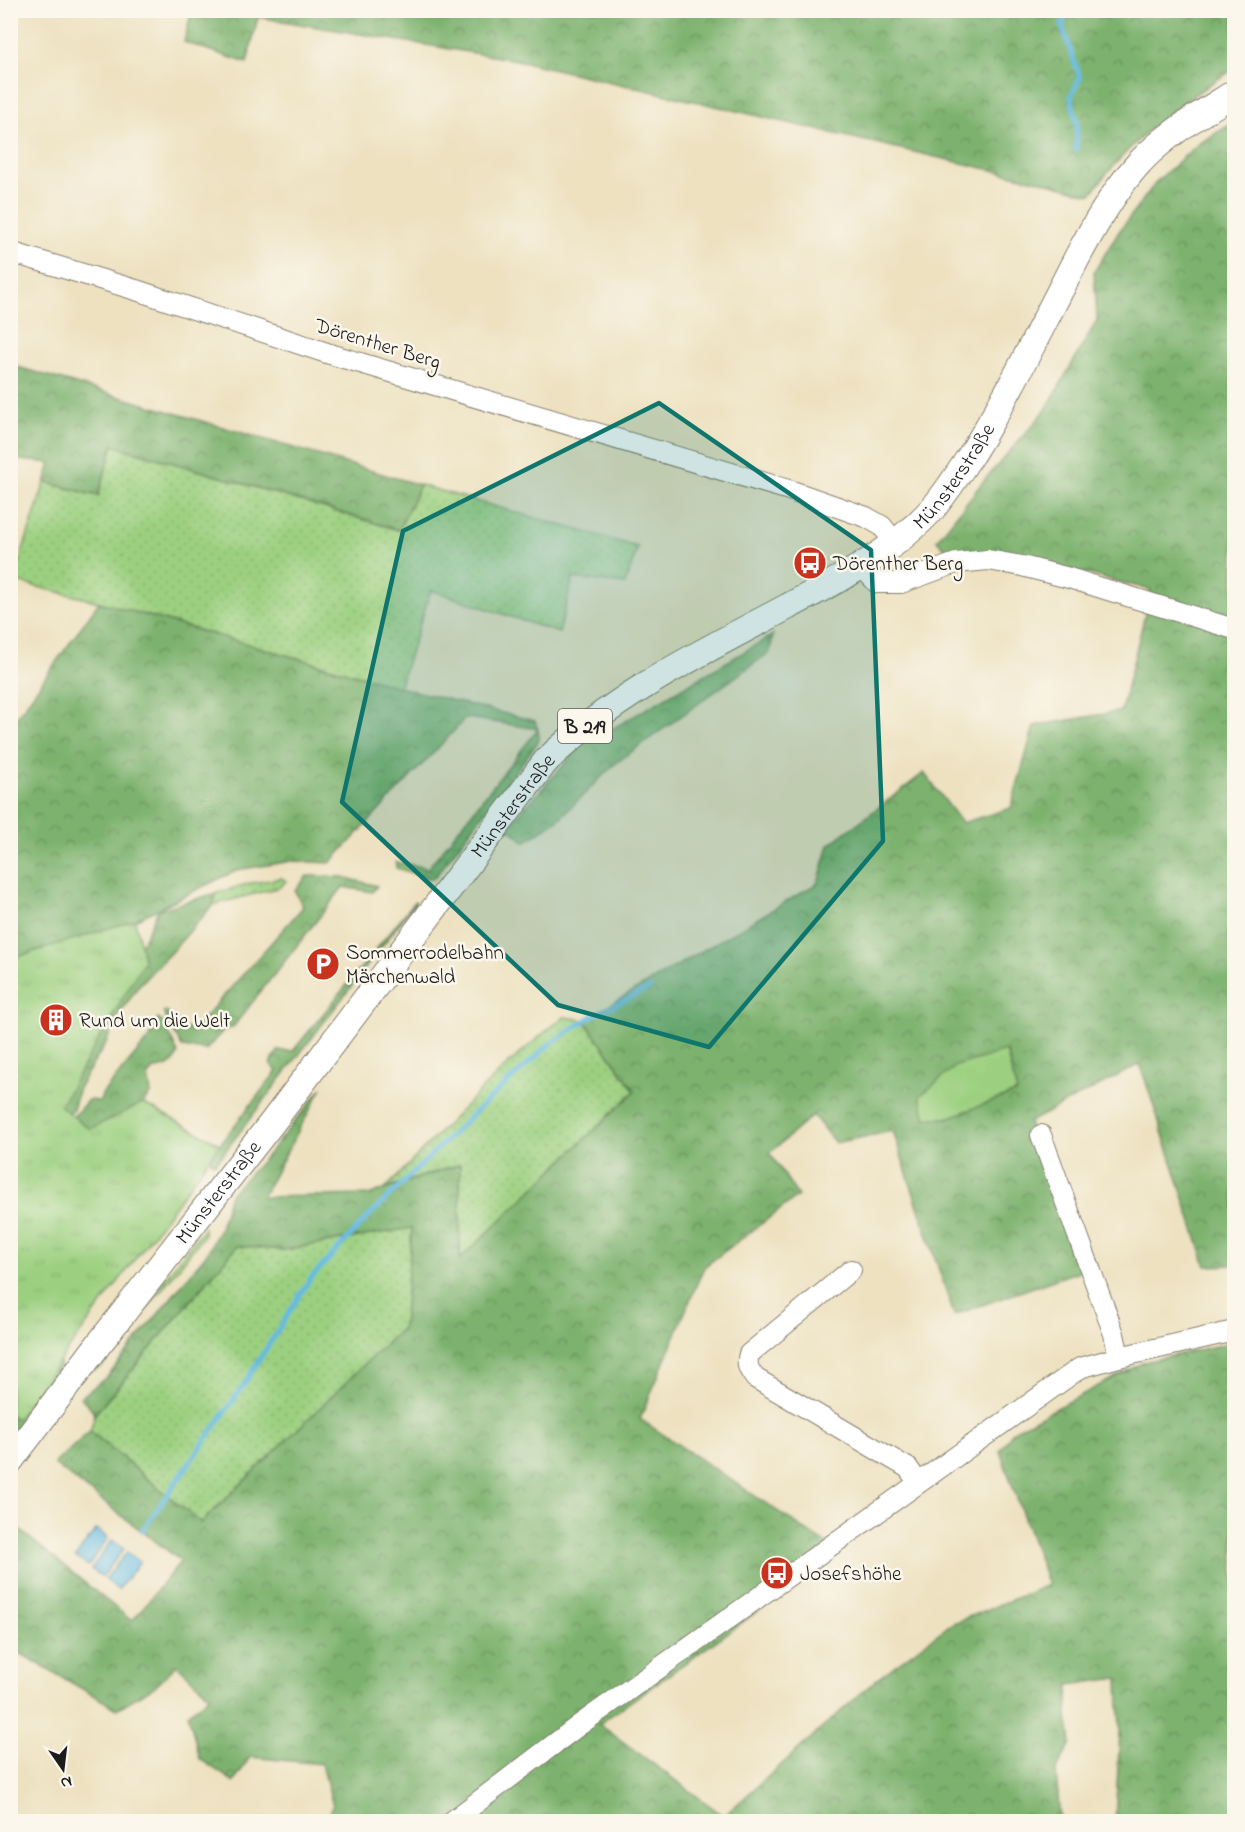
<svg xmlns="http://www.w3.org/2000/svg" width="1245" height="1832" font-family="'Indie Flower',sans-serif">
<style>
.grass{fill:url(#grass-dots);stroke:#5c764e;stroke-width:1.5}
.forest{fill:url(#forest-crowns);stroke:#4c6745;stroke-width:1.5;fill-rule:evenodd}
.park{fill:url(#park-tufts);stroke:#5c764e;stroke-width:1.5}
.garden{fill:#9cd080;stroke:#5c764e;stroke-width:1.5}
.water{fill:#64bae1;stroke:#406b7e;stroke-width:1.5}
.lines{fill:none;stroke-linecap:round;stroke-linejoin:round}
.stream{stroke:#64bae1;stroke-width:5}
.minor-casing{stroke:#847e6e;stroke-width:22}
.major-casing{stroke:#847e6e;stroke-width:28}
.minor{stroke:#fff;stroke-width:20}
.major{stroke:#fff;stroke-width:26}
.marked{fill:#0f766e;fill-opacity:0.2;stroke:#0f766e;stroke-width:4.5;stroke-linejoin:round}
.labels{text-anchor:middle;stroke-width:5;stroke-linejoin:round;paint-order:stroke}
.shield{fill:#fbf7ec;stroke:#5f5e5a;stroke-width:1.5}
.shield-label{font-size:20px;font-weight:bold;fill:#1c1c1c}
.street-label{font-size:21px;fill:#1c1c1c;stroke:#fbf7ec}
.poi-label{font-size:21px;fill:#1c1c1c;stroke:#fbf7ec;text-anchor:start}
</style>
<defs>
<pattern id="grass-dots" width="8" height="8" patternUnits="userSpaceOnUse" patternTransform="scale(1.5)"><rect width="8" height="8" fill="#9cd080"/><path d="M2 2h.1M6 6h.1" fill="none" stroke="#86b26e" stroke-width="1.8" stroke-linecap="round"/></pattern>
<pattern id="forest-crowns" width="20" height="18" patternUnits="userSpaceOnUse" patternTransform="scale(1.5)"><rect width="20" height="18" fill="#7db26e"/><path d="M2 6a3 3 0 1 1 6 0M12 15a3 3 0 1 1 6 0" fill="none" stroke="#66905a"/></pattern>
<pattern id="park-tufts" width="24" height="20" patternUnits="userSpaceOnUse" patternTransform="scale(1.5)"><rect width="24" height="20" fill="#9cd080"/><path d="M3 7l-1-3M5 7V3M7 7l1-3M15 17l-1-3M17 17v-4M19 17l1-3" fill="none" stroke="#86b26e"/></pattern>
</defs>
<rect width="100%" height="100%" fill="#fbf7ec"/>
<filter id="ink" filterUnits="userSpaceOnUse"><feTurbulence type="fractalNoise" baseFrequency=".0167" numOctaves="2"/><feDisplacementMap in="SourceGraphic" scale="12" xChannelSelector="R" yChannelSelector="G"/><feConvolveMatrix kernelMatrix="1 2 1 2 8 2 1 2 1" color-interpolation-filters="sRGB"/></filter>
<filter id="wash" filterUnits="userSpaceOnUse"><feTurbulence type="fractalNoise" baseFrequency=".008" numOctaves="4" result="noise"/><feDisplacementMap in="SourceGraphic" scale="24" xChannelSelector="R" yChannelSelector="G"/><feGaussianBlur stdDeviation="1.35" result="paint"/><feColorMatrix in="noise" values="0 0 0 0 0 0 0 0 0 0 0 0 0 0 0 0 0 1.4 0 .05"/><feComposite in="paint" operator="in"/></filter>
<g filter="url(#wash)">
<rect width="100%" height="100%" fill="#ede1c0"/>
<g class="grass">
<path d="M113,445l285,85 22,-45 218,62 -13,37 -52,-6 -14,55 -128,-43 -32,97 -300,-85 -86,-21 32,-99 53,14z"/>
<path d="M282,878l4,3 -6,6 -67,18 3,-12 35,-10z"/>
<path d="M564,1017l20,3 51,71 -175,169v-96l-74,24c57,-58 113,-122 178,-171z"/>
<path d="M413,1227l-10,100 -202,196 -111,-92 5,-17 142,-168 46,4z"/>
<path d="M204,1228v7l-97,125 -5,7 -10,4z"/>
</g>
<g class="forest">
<path d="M192,10l1042,1v58c-56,34 -105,72 -143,125 -21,-3 -39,-12 -60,-15l-515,-119 -258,-43 -11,46 -63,-21z"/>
<path d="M1234,122v1143l-28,1 -66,-202 -111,58 56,147 -131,46 -61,-184 -58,12 -22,-28 -43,38 28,43 -94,71 -64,152 200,134 -241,171 125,92 153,-137 74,-55 97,-39 -48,-134 13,-20 131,-69 90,-20v479h-119l5,-90 -2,-53 -49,7 -2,30 4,28 -15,28 4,50h-734l7,-15 -11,-42 -72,-7 -16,25 -34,-23 -12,-45 22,-18 -33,-31 -23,22 -37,22 -106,-61 -1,-126 122,99 49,-60 -127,-97 36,-33 111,92 202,-196 9,-99 -129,22 -46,-4 -142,168 -14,-17 28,-22 99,-123 12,-24 10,-34 35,-36 57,-70 -60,109 106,-2 92,-31v95l175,-168 -51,-71 234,-137 11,-38 95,-72 38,50 49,-15 23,-82 87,-15 30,-121 -126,-32 -72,-1 -16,-17 49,-62 59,-67 52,-91 -3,-48 24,-39 39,-52 41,-37zM1007,1051l10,41 -70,26h-21z"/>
<path d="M11,365l409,120 -21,45 -286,-85 -15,51 -53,-14 6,-19 -40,-4z"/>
<path d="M99,602l300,85 136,34c3,8 5,13 3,21l-104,136 -3,1 -35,-11v-6l32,6 110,-139 -72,-11 -136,145 -38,-2 -55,9 -102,50 -124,39v-234z"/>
<path d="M773,635l-3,17 -154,111 -58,57 -33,22 -18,-15 72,-79z"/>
<path d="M307,876l36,1 34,9 -5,6 -29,-5 -110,140 -11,5 -16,18 -24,-3 -19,-35 3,-1 18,18 13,-3 106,-119 -8,-16z"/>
<path d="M216,893l-3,12 -39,44 -35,36 -24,36 -10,24 -26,41 -6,24 -11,6 -36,-8 114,-161 18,-37z"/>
<path d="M415,901l1,1 -200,261h-4c-4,-8 -5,-15 -1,-24l9,5 57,-73 -7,-7 8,-13h15z"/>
<path d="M158,1019l6,4 14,30c-3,11 -13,16 -25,16l-5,7 3,17 -8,10 -12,6 -35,44 -10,-2 -6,20h-4v8l-30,-14 3,-10 -2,-7 -36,-14 -1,-32 3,-2 8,1 1,3 -7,27c39,11 47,-2 73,-31l12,1 3,-8 48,-57z"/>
<path d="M57,1356l3,7v5l-31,37 -3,9 -15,20v-36z"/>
</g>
<path class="park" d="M135,920l9,41 -84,145 30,23 53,-26 77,41 -203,275 -7,-5 1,-455z"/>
<path class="garden" d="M1006,1051l11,41 -70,26h-21l-6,-22 36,-30z"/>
<g class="water">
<path d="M96,1529l12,9 -20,28 -13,-9z"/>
<path d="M112,1540l12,9 -22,28 -11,-8z"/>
<path d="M127,1552l13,10 -22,28 -13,-11z"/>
</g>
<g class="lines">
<g class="stream">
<path d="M1074,10l-9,5 -3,11 18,52 -9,18 6,27 -1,27"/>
<path d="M142,1531l97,-139 71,-113 58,-62 108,-106 75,-68 43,-28 56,-27"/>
</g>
</g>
</g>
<g filter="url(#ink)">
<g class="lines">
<defs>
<g id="minor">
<path d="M10,252l126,38 194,64 459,136 77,27 16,9 14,18"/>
<path d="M861,566l16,17h24l55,-20 32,-3 34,6 47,12 165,51"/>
<path d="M1041,1135l73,199 5,23"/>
<path d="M851,1270l-102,84c-3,10 -1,15 6,24l153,90 10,14"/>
<path d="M451,1822l127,-96 502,-358 39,-11 115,-26"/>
</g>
<g id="major">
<path id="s1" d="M10,1461l85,-112 176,-225 275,-363c69,-67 157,-109 241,-154 53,-28 107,-55 147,-100 15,-18 27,-37 40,-57 33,-53 60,-109 89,-165 20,-40 46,-89 76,-122 27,-29 62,-49 95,-70"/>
</g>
</defs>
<use href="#minor" class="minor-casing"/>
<use href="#major" class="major-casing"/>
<use href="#minor" class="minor"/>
<use href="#major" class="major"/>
</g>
</g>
<path class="marked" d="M659,403l212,147 12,291 -174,206 -151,-42 -216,-203 61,-271z"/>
<defs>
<symbol id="bus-disc" viewBox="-11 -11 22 22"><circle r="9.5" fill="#c8321e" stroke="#fbf7ec"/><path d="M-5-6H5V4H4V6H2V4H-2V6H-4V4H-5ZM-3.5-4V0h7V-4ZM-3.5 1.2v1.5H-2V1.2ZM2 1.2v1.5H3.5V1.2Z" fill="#fff"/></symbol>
<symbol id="parking-disc" viewBox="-11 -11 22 22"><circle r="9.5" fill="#c8321e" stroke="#fbf7ec"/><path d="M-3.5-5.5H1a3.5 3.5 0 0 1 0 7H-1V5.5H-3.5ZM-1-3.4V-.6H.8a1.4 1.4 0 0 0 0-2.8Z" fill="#fff"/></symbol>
<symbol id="building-disc" viewBox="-11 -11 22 22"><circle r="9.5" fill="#c8321e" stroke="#fbf7ec"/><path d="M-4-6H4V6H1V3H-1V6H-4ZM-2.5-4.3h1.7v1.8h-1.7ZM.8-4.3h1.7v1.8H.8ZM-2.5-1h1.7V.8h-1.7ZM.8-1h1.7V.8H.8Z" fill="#fff"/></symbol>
</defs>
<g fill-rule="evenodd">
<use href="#bus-disc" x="791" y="544" width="38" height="38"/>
<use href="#parking-disc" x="304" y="945" width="38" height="38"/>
<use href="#building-disc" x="37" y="1001" width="38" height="38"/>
<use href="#bus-disc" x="758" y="1554" width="38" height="38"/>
</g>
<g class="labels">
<rect class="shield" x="558" y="709" width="54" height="34" rx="4.5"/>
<g class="shield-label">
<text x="585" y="733">B 219</text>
</g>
<g class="street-label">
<text transform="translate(378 343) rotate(17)" y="7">Dörenther Berg</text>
<text dy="7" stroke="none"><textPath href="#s1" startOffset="1384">Münsterstraße</textPath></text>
<text dy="7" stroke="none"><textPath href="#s1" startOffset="826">Münsterstraße</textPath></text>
<text dy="7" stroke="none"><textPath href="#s1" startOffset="340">Münsterstraße</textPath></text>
</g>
<g class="poi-label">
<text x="833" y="570">Dörenther Berg</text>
<text x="346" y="959">Sommerrodelbahn<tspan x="346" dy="24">Märchenwald</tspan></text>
<text x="79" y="1027">Rund um die Welt</text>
<text x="800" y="1580">Josefshöhe</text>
</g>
</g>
<rect width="1245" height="1832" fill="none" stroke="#fbf7ec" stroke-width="36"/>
<g transform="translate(63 1769) rotate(166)" stroke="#fbf7ec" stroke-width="4.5" paint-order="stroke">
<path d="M0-4.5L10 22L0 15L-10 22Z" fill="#1c1c1c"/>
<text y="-9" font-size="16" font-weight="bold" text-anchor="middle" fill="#1c1c1c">N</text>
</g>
</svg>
